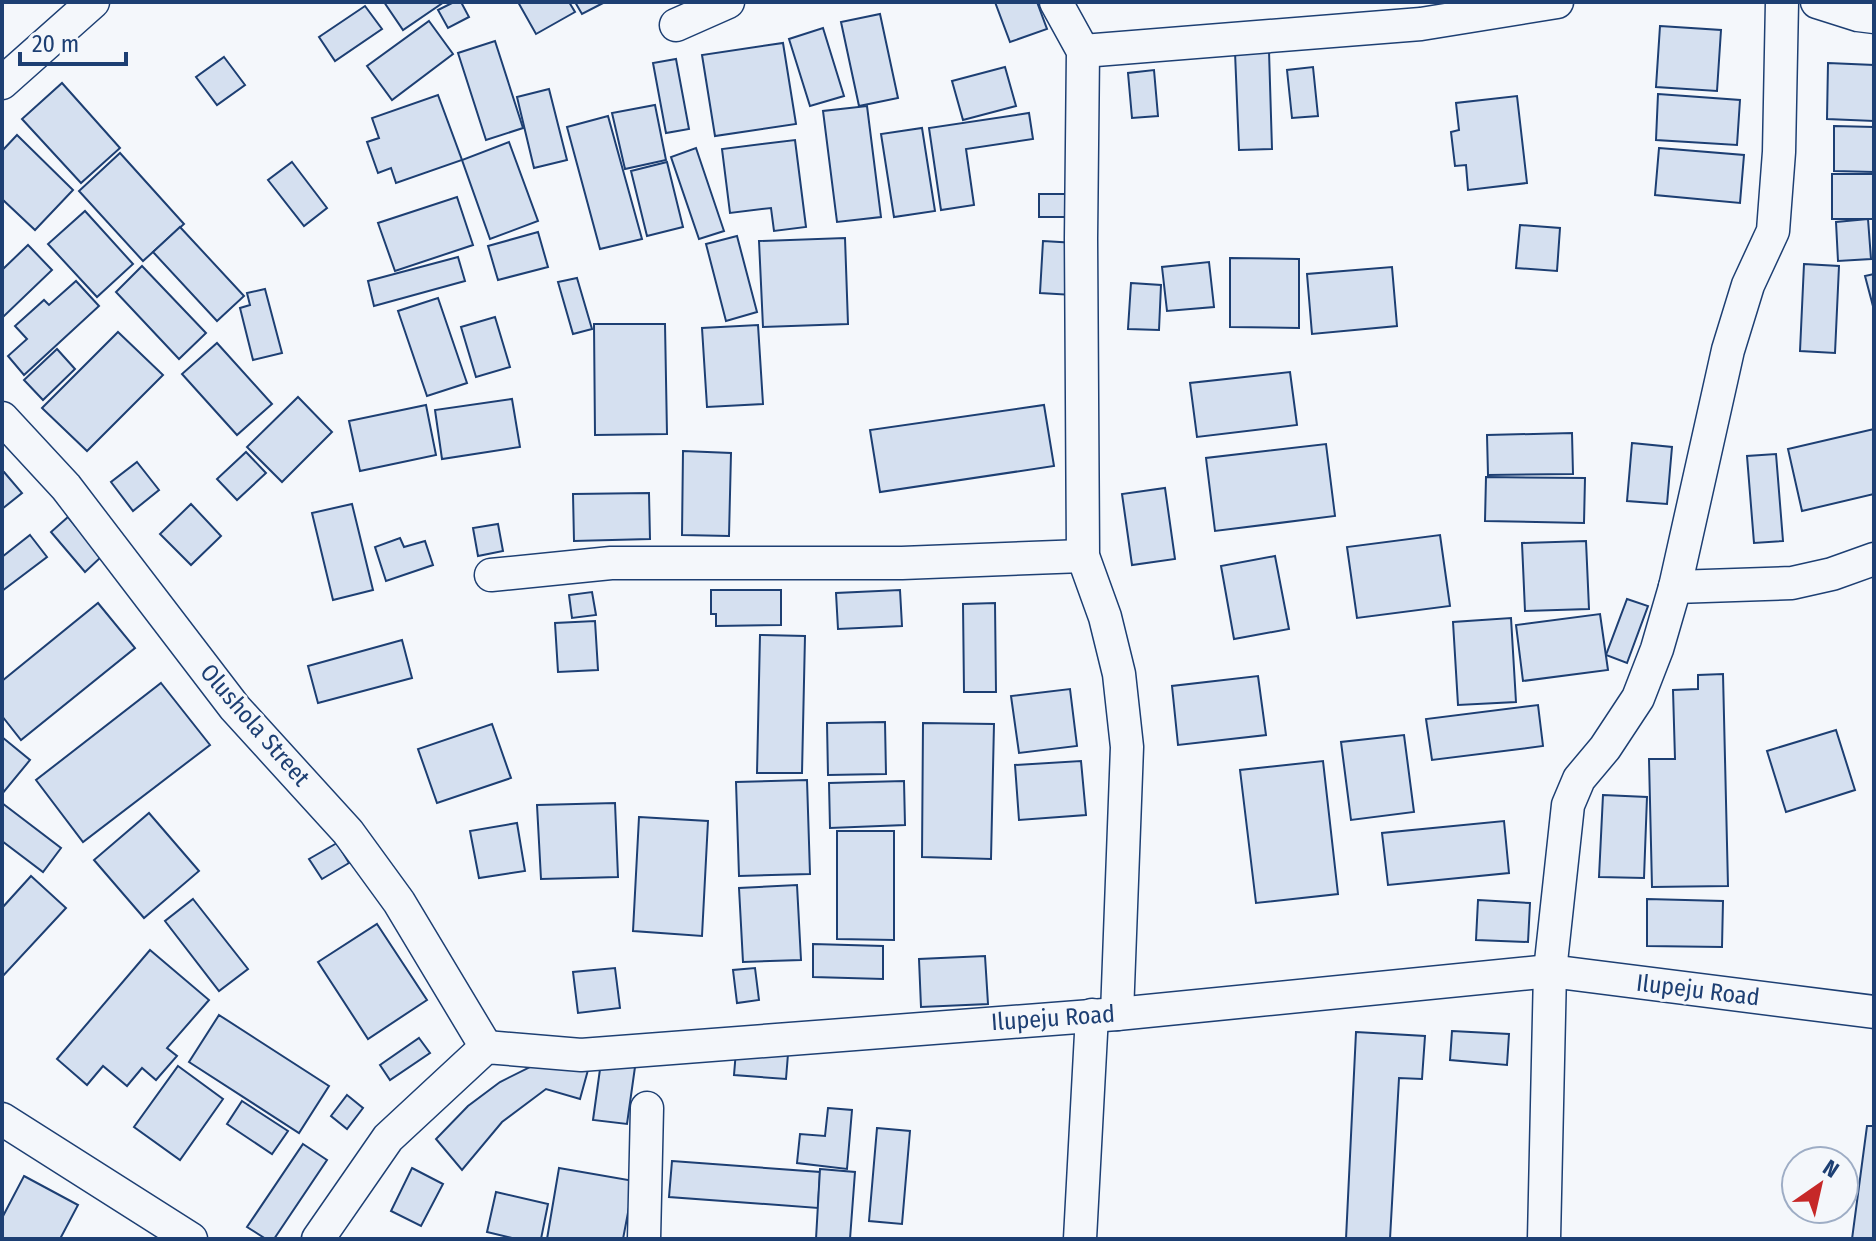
<svg xmlns="http://www.w3.org/2000/svg" width="1876" height="1241" font-family="'Fira Sans Condensed',sans-serif">
<style>
.building{fill:#d5e0f0;stroke:#1d3f73;stroke-width:2}
.lines{fill:none;stroke-linecap:round;stroke-linejoin:round}
.minor-casing{stroke:#1d3f73;stroke-width:35}
.minor{stroke:#f4f7fb;stroke-width:32}
.labels{text-anchor:middle;stroke-width:6;stroke-linejoin:round;paint-order:stroke}
.street-label{font-size:24px;fill:#1d3f73;stroke:#f4f7fb}
</style>
<rect width="100%" height="100%" fill="#f4f7fb"/>
<g class="building">
<path d="M384,2h60l-41,28z"/>
<path d="M454,2h7l8,15 -21,11 -10,-18z"/>
<path d="M518,2h51l6,10 -39,22z"/>
<path d="M575,2h30l-23,12z"/>
<path d="M995,2h42l10,27 -37,13z"/>
<path d="M365,6l17,23 -47,32 -16,-24z"/>
<path d="M880,14l18,84 -39,8 -18,-84z"/>
<path d="M429,21l24,33 -61,46 -25,-34z"/>
<path d="M1660,26l61,4 -4,61 -61,-4z"/>
<path d="M823,28l21,68 -34,10 -21,-67z"/>
<path d="M495,41l28,87 -37,12 -28,-87z"/>
<path d="M783,43l13,81 -81,12 -13,-81z"/>
<path d="M1269,51l3,98 -33,1 -4,-98z"/>
<path d="M224,57l21,28 -28,20 -21,-28z"/>
<path d="M676,59l13,70 -23,4 -13,-70z"/>
<path d="M1828,63l46,2v56l-47,-2z"/>
<path d="M1005,67l11,39 -53,14 -11,-39z"/>
<path d="M1313,67l5,49 -26,2 -5,-48z"/>
<path d="M1154,70l4,46 -26,2 -4,-45z"/>
<path d="M62,83l58,65 -39,35 -59,-64z"/>
<path d="M549,89l18,71 -33,8 -17,-71z"/>
<path d="M1658,94l82,6 -3,45 -81,-5z"/>
<path d="M438,95l24,65 -66,23 -5,-15 -13,5 -11,-31 12,-4 -7,-20z"/>
<path d="M1517,96l10,87 -59,7 -2,-25 -11,1 -4,-34 8,-2 -3,-27z"/>
<path d="M655,105l11,55 -41,9 -13,-56z"/>
<path d="M867,106l14,111 -44,5 -14,-111z"/>
<path d="M1029,113l4,26 -67,10 8,56 -33,5 -12,-82z"/>
<path d="M608,116l34,123 -42,10 -33,-122z"/>
<path d="M1834,126l40,1v45l-40,-1z"/>
<path d="M922,128l13,83 -41,6 -13,-83z"/>
<path d="M17,135l56,55 -38,40 -33,-31v-48z"/>
<path d="M795,140l11,87 -32,4 -3,-23 -41,5 -8,-64z"/>
<path d="M509,142l29,79 -48,18 -28,-79z"/>
<path d="M696,148l28,83 -25,8 -28,-82z"/>
<path d="M1659,148l85,7 -4,48 -85,-8z"/>
<path d="M120,153l64,71 -41,37 -64,-70z"/>
<path d="M292,162l35,46 -23,18 -36,-46z"/>
<path d="M667,162l16,65 -36,9 -16,-65z"/>
<rect x="1832" y="174" width="42" height="45"/>
<rect x="1039" y="194" width="33" height="23"/>
<path d="M457,197l16,48 -78,26 -17,-48z"/>
<path d="M85,211l48,53 -36,33 -49,-53z"/>
<path d="M1868,219l3,40 -33,2 -2,-39z"/>
<path d="M1520,225l40,3 -3,43 -41,-3z"/>
<path d="M180,227l64,69 -27,25 -64,-69z"/>
<path d="M538,232l10,35 -50,13 -10,-34z"/>
<path d="M737,236l20,76 -31,9 -20,-77z"/>
<path d="M845,238l3,86 -85,3 -4,-86z"/>
<path d="M1043,241l33,2 -3,52 -33,-2z"/>
<path d="M28,245l24,25 -50,48v-48z"/>
<path d="M458,257l7,24 -91,25 -6,-25z"/>
<path d="M1230,258l69,1v69l-69,-1z"/>
<path d="M1209,262l5,45 -47,4 -5,-44z"/>
<path d="M1804,264l35,2 -4,87 -35,-2z"/>
<path d="M142,266l64,67 -27,26 -63,-67z"/>
<path d="M1392,267l5,59 -85,8 -5,-60z"/>
<path d="M1874,274v36l-9,-34z"/>
<path d="M577,278l15,51 -19,5 -15,-52z"/>
<path d="M76,281l23,25 -75,69 -16,-19 19,-17 -12,-13 29,-26 5,5z"/>
<path d="M1131,283l30,2 -2,45 -31,-1z"/>
<path d="M265,289l17,64 -29,7 -13,-52 10,-3 -3,-12z"/>
<path d="M438,298l29,85 -40,13 -29,-85z"/>
<path d="M495,317l15,50 -34,10 -15,-50z"/>
<path d="M594,324h71l2,110 -72,1z"/>
<path d="M758,325l5,79 -56,3 -5,-79z"/>
<path d="M118,332l45,43 -76,76 -45,-43z"/>
<path d="M217,343l55,61 -35,31 -55,-61z"/>
<path d="M57,349l18,20 -32,31 -19,-20z"/>
<path d="M1290,372l7,53 -100,12 -7,-54z"/>
<path d="M298,397l34,35 -50,50 -35,-35z"/>
<path d="M512,399l8,48 -78,12 -7,-49z"/>
<path d="M426,405l10,50 -76,16 -11,-50z"/>
<path d="M1044,405l10,61 -174,26 -10,-62z"/>
<path d="M1874,429v65l-72,17 -14,-62z"/>
<path d="M1572,433l1,41 -85,1 -1,-40z"/>
<path d="M1632,443l40,4 -5,57 -40,-3z"/>
<path d="M1326,444l9,72 -120,15 -9,-73z"/>
<path d="M683,451l48,2 -2,83 -47,-1z"/>
<path d="M246,452l20,21 -29,27 -20,-21z"/>
<path d="M1776,454l7,87 -29,2 -7,-87z"/>
<path d="M137,462l22,28 -26,21 -22,-29z"/>
<path d="M4,472l18,21 -20,16v-36z"/>
<path d="M1486,477l99,1 -1,45 -99,-2z"/>
<path d="M1165,488l10,71 -43,6 -10,-71z"/>
<path d="M649,493l1,46 -76,2 -1,-47z"/>
<path d="M191,504l30,32 -30,29 -31,-31z"/>
<path d="M352,504l21,86 -40,10 -21,-87z"/>
<path d="M68,517l33,40 -16,15 -34,-40z"/>
<path d="M498,524l5,27 -25,5 -5,-28z"/>
<path d="M30,535l17,22 -45,34v-34z"/>
<path d="M1440,535l10,71 -93,12 -10,-71z"/>
<path d="M400,538l4,9 21,-6 8,24 -47,16 -11,-34z"/>
<path d="M1586,541l3,68 -64,2 -3,-68z"/>
<path d="M1275,556l14,73 -55,10 -13,-73z"/>
<path d="M711,590h70v35l-65,1v-12h-5z"/>
<path d="M900,590l2,36 -64,3 -2,-36z"/>
<path d="M592,592l4,23 -24,3 -3,-23z"/>
<path d="M1627,599l21,7 -21,57 -21,-8z"/>
<path d="M98,603l37,45 -114,92 -19,-24v-35z"/>
<path d="M995,603l1,89h-32l-1,-88z"/>
<path d="M1600,614l8,56 -85,11 -7,-56z"/>
<path d="M1511,618l5,84 -58,3 -5,-83z"/>
<path d="M595,621l3,49 -40,2 -3,-49z"/>
<path d="M760,635l45,1 -3,137h-45z"/>
<path d="M402,640l10,38 -94,25 -10,-37z"/>
<path d="M1723,674l5,212 -76,1 -3,-128h26l-2,-69 25,-1v-14z"/>
<path d="M1258,676l8,59 -88,10 -6,-59z"/>
<path d="M161,683l49,62 -127,97 -47,-62z"/>
<path d="M1070,689l7,57 -58,7 -8,-57z"/>
<path d="M1538,705l5,41 -111,14 -6,-41z"/>
<path d="M885,722l1,52 -58,1 -1,-52z"/>
<path d="M923,723l71,1 -3,135 -69,-2z"/>
<path d="M492,724l19,54 -74,25 -19,-54z"/>
<path d="M1836,730l19,60 -69,22 -19,-61z"/>
<path d="M1404,735l10,77 -63,8 -10,-78z"/>
<path d="M2,737l28,23 -28,34z"/>
<path d="M1081,761l5,54 -67,5 -4,-55z"/>
<path d="M1323,761l15,133 -82,9 -16,-133z"/>
<path d="M807,780l3,94 -71,2 -3,-94z"/>
<path d="M904,781l1,44 -75,3 -1,-45z"/>
<path d="M1603,795l44,2 -3,81 -45,-1z"/>
<path d="M2,803l59,45 -18,24 -41,-31z"/>
<path d="M615,803l3,74 -77,2 -4,-74z"/>
<path d="M149,813l50,58 -55,47 -50,-58z"/>
<path d="M639,817l69,4 -6,115 -69,-5z"/>
<path d="M1504,821l5,52 -121,12 -6,-52z"/>
<path d="M517,823l8,48 -46,7 -9,-47z"/>
<path d="M837,831h57v109l-57,-1z"/>
<path d="M337,843l12,20 -27,16 -13,-20z"/>
<path d="M31,876l35,32 -64,69v-69z"/>
<path d="M797,885l4,75 -58,2 -4,-74z"/>
<path d="M193,899l55,70 -29,22 -54,-70z"/>
<path d="M1647,899l76,2 -1,46 -75,-1z"/>
<path d="M1478,900l52,3 -2,39 -52,-2z"/>
<path d="M377,924l50,76 -59,39 -50,-77z"/>
<path d="M813,944l70,2v33l-70,-2z"/>
<path d="M150,950l59,50 -42,48 10,8 -21,24 -14,-12 -15,18 -24,-20 -16,19 -30,-26z"/>
<path d="M985,956l3,48 -67,3 -2,-48z"/>
<path d="M615,968l5,40 -42,5 -5,-41z"/>
<path d="M755,968l4,32 -22,3 -4,-33z"/>
<path d="M219,1015l110,71 -30,47 -110,-71z"/>
<path d="M1452,1031l57,3 -2,31 -57,-5z"/>
<path d="M1356,1032l69,4 -3,43 -23,-1 -9,161h-44z"/>
<path d="M419,1038l11,15 -40,27 -10,-15z"/>
<path d="M736,1051l52,3 -2,25 -52,-4z"/>
<path d="M546,1059l42,11 -8,29 -34,-10 -44,33 -40,48 -26,-31 32,-33 32,-24z"/>
<path d="M601,1062l34,5 -8,57 -34,-4z"/>
<path d="M178,1066l45,33 -43,61 -46,-33z"/>
<path d="M347,1095l16,13 -16,21 -16,-13z"/>
<path d="M242,1101l46,30 -16,23 -45,-30z"/>
<path d="M828,1108l24,2 -5,59 -50,-6 3,-29 25,2z"/>
<path d="M1867,1126h7v113h-22z"/>
<path d="M877,1128l33,3 -8,93 -33,-3z"/>
<path d="M303,1144l24,16 -53,79h-8l-19,-12z"/>
<path d="M672,1161l148,11 -2,36 -149,-11z"/>
<path d="M412,1168l31,16 -22,42 -30,-15z"/>
<path d="M559,1168l75,13 -11,58h-76z"/>
<path d="M820,1169l35,3 -5,67h-34z"/>
<path d="M24,1176l54,29 -18,34h-58v-21z"/>
<path d="M496,1192l52,12 -7,35h-25l-29,-7z"/>
</g>
<g class="lines">
<defs>
<g id="minor">
<path d="M1056,2l27,49 -2,187 2,318 22,61 14,57 8,73 -10,267"/>
<path d="M1817,2l41,13 16,2"/>
<path d="M676,25l52,-23"/>
<path d="M1083,51l338,-27 136,-22"/>
<path d="M2,83l91,-81"/>
<path d="M2,418l64,69 169,221 113,124 51,70 87,145"/>
<path d="M491,575l120,-12h291l181,-7"/>
<path d="M1675,587l117,-4 40,-9 42,-15"/>
<path d="M2,1119l189,120"/>
<path d="M318,1239l70,-101 98,-91 95,8 536,-41 433,-43 324,41"/>
<path d="M644,1239l3,-131"/>
<path d="M1080,1239l12,-224"/>
<path d="M1544,1239l6,-268 18,-166 11,-26 26,-31 33,-50 19,-49 18,-62 53,-237 20,-65 25,-54 6,-79 3,-150"/>
</g>
</defs>
<use href="#minor" class="minor-casing"/>
<use href="#minor" class="minor"/>
</g>
<g class="labels">
<g class="street-label">
<text transform="translate(255 725) rotate(49)" y="8">Olushola Street</text>
<text transform="translate(1698 990) rotate(7)" y="8">Ilupeju Road</text>
<text transform="translate(1053 1018) rotate(-4)" y="8">Ilupeju Road</text>
</g>
</g>
<rect width="1876" height="1241" fill="none" stroke="#1d3f73" stroke-width="8"/>
<g transform="translate(1820 1185) rotate(34)"><circle r="38" fill="#f4f7fb" stroke="#9eadc5" stroke-width="2"/>
<path d="M0-6L14 30L0 20L-14 30Z" fill="#c62828"/>
<text y="-12" font-size="22" font-weight="bold" text-anchor="middle" fill="#1d3f73">N</text>
</g>
<path d="M20 52v12h106v-12" fill="none" stroke="#1d3f73" stroke-width="4"/>
<text x="32" y="52" font-size="24" fill="#1d3f73" stroke="#f4f7fb" stroke-width="6" paint-order="stroke">20 m</text>
</svg>
